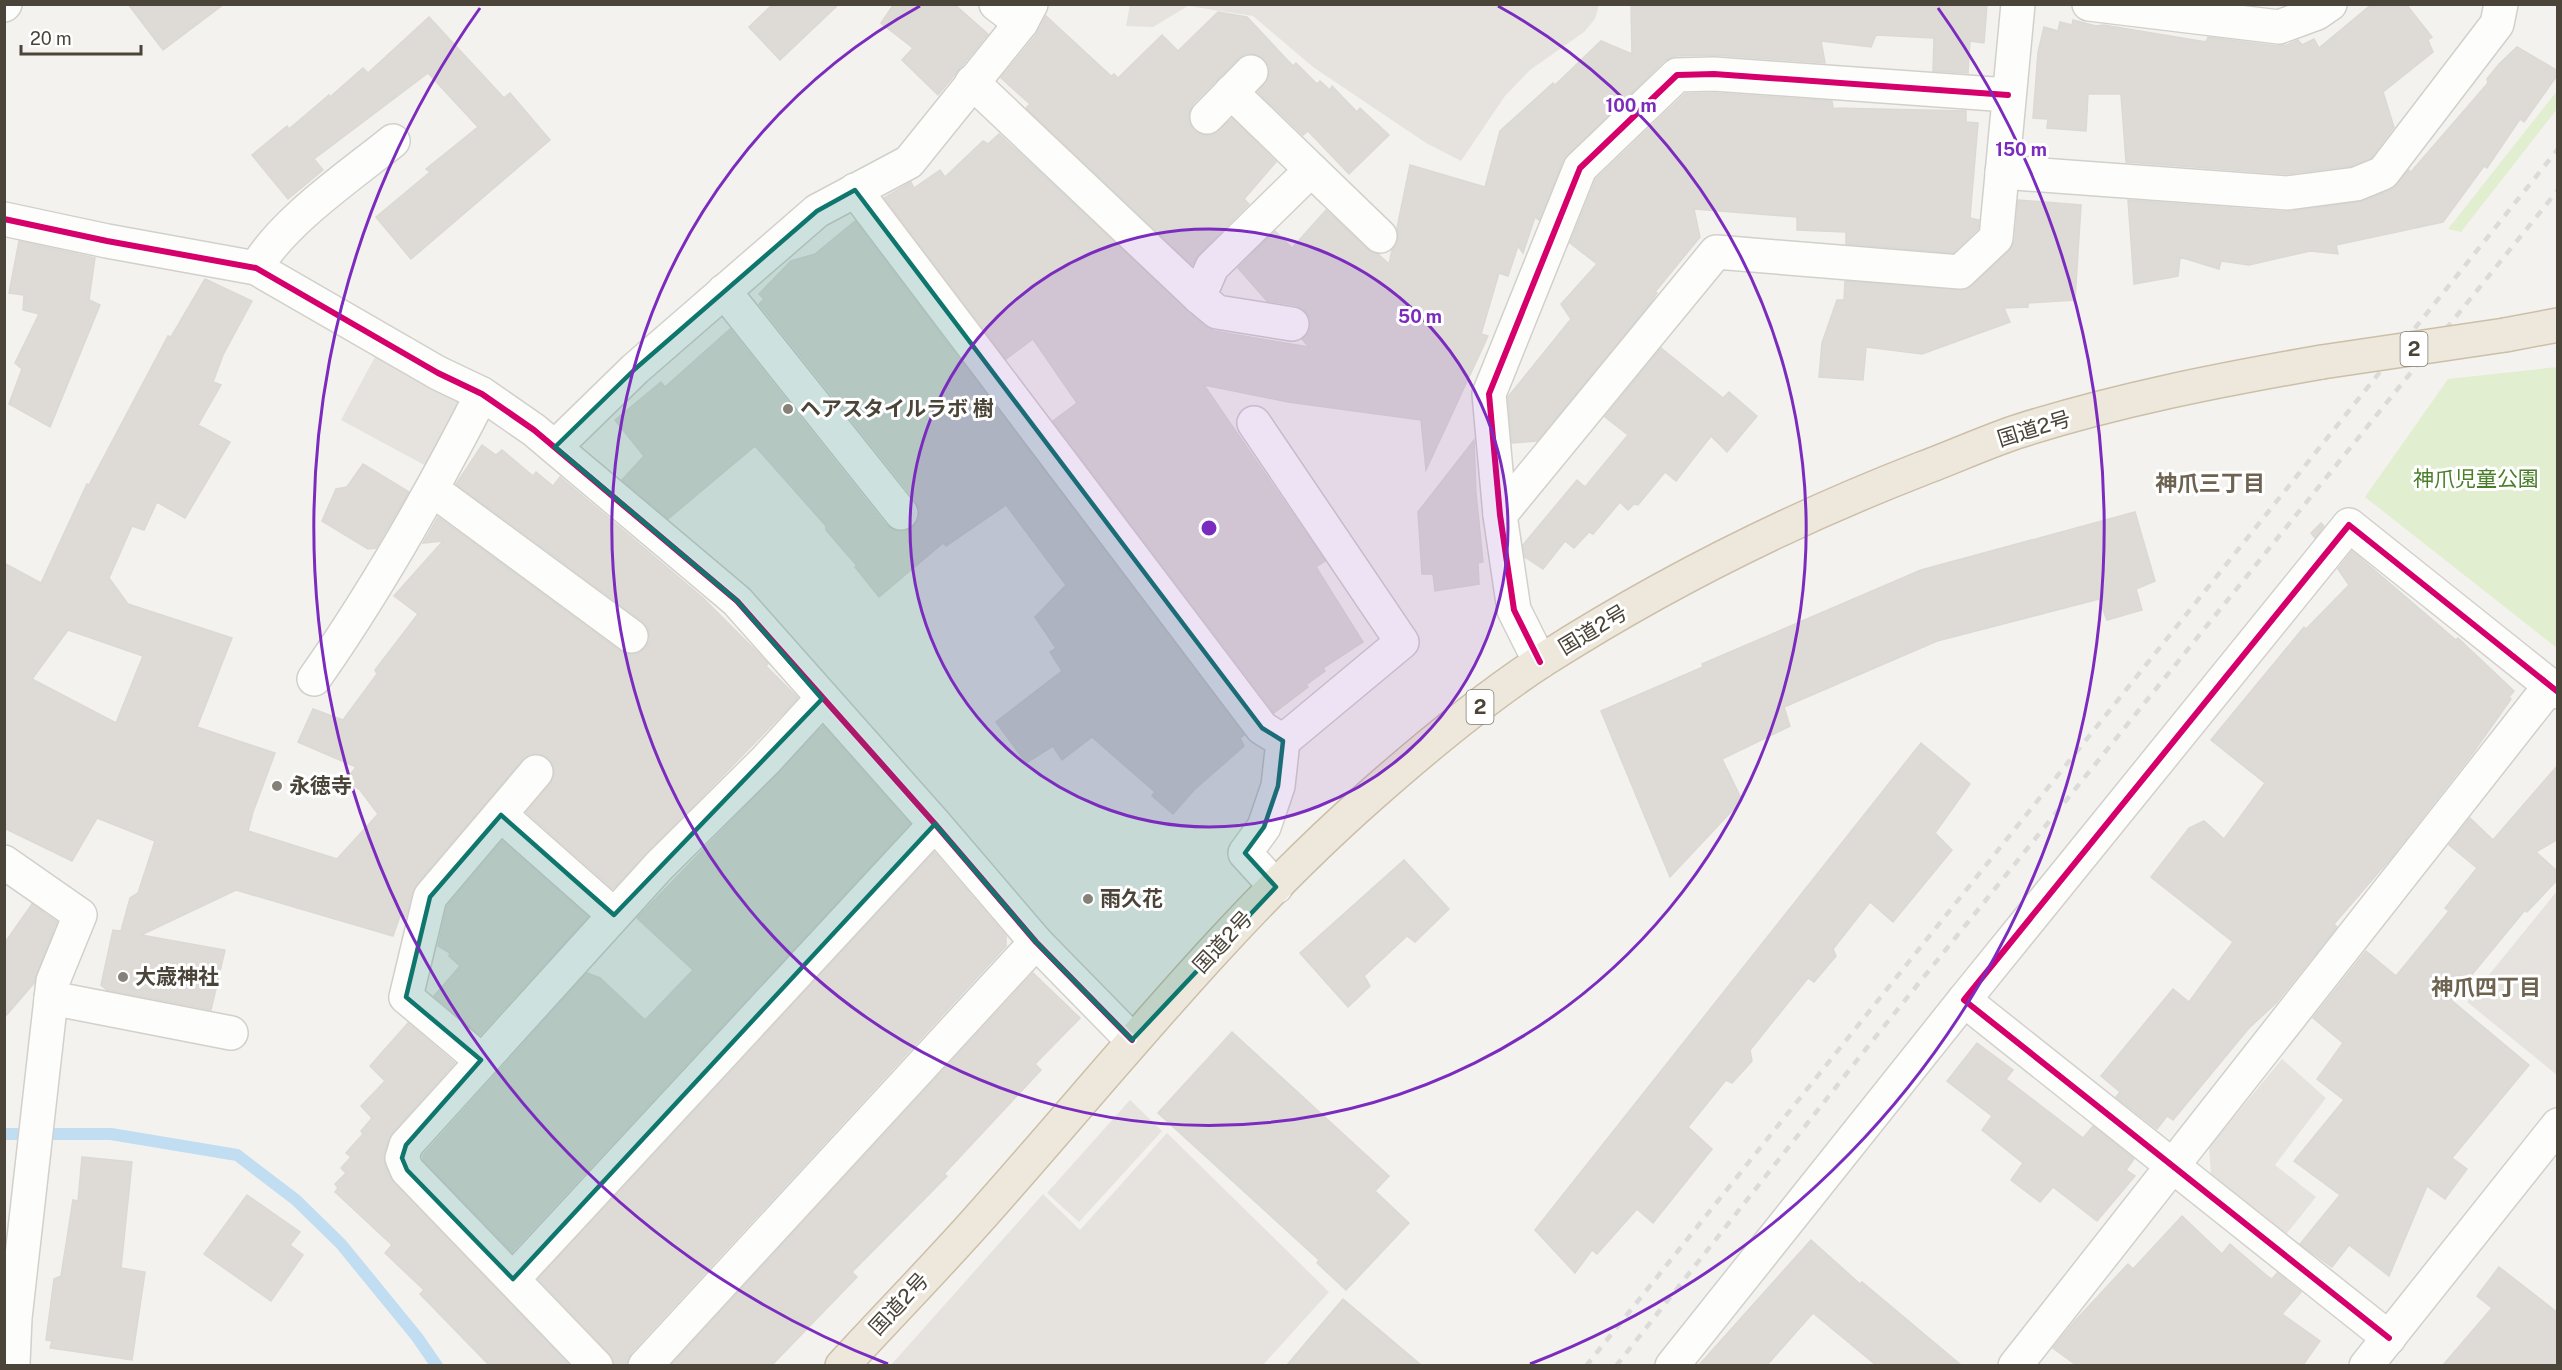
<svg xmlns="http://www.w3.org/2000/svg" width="2562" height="1370" font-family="'Public Sans','Noto Sans JP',sans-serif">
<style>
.green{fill:#e1eecf}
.parking{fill:#e6e3df}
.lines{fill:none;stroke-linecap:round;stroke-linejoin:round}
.stream{stroke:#c0ddf1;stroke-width:12}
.building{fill:#dedbd6;stroke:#dcd9d4;stroke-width:1.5;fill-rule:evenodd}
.minor-casing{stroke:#d2d0cb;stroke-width:36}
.highway-casing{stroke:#ccbfa9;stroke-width:36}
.minor{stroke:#fdfdfc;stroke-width:33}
.highway{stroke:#ede8db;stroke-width:33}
.rail{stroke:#dbdbda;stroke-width:4.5;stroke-dasharray:8 8;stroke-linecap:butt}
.highway-bridge-casing{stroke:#ccbfa9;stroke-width:36;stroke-linecap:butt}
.highway-bridge{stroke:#ede8db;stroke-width:33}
.cycleway-casing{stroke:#fff;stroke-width:10}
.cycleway{stroke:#d6006c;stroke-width:6}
.marked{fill:#0f766e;fill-opacity:0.2;stroke:#0f766e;stroke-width:4.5;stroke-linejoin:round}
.ring{fill:none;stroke:#7b2cbf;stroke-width:3}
.poi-dot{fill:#868178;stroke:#fff;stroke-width:2}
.labels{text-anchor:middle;stroke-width:6;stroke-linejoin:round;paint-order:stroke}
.shield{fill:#fff;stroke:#817c74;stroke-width:1.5}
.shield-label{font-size:20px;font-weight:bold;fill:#4b4439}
.poi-label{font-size:21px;font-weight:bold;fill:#4b4439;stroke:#fff;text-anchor:start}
.street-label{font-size:21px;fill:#4b4439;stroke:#fff}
.park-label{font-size:21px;fill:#4a7f2a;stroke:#fff}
.neighbourhood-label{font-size:22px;font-weight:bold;fill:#6e6250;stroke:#fff}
.centre{fill:#7b2cbf;stroke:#fff;stroke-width:3}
.ring-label{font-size:18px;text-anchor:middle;font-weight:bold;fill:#7b2cbf;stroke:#fff;stroke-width:6;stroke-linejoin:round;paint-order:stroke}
</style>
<rect width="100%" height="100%" fill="#f4f2ee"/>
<g class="green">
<path d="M2557,91v18l-96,123 -13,-3z"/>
<path d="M2557,367h1l-1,281 -192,-151 83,-118z"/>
</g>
<g class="parking">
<path d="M1130,4h469v1l-4,14 -11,13 -54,38 -25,26 -44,65 -35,-18 -113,-76 -60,-51 -65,-10 -35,21 -27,-1z"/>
<path d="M377,353l86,48 -35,66 -87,-47z"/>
<path d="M2557,891v184l-90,-73z"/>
<path d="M2282,1059l44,39 -51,67 41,32 -32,40 -73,-62 -2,-28z"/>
<path d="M1130,1100l32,31 -83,91 -32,-29z"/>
<path d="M1167,1133l162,159 -66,73h-372l152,-171 37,36z"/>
</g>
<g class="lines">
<path class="stream" d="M4,1134h107l126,21 59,45 45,44 76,93 20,29"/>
</g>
<g class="building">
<path d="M128,4h96l-61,46z"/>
<path d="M773,4h66l-59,56 -31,-33z"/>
<path d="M894,4h60l34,30 -50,61 -36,-35 11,-12 -32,-25z"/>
<path d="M1631,4h356l-3,39 -14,-2 -2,32 -35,-2 1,-33 -58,-3 -5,12 -50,-6 4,22 -111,-8 -38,1 -12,5 -101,100 -24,59 -4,-3 -12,36 -5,-7 -10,30 -9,-3 -18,61 7,2 -62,134 -5,-50 -133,-18 -84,-17 121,176 -9,6 47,75 -40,26 2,3 -19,14 2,2 -34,26 -221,-292 24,-18 -44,-64 -27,20 -122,-161 27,-16 3,6 26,-18 5,7 38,-36 5,3 11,-10 206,192 9,5 95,16 -7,-8 5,-4 4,-9 -1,-8 -6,-8 -9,-5 -28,-4 -29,-33 37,-37 17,17 34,-38 41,39 11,5 11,10 3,-14 6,-10 -1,-12 13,-63 75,22 15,-56 53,-48 2,2 46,-44 31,13z"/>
<path d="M2372,4h34l26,33 -4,3 5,12 -50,40 11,35 -23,31 -20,8 -64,8 -161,-12 -5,-68h-33l-2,37 -39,-3 1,-9 -15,-1 5,-66 6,-25 14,4 2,-9 12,3 1,-5 23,6 8,-1 102,17 2,-5 69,9 10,-1 11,-5 4,5 12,-6 5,9z"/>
<path d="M1218,12l29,5 46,49 3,-3 21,21 3,-3 10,9 2,-4 25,26 3,-4 29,27 -40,39 -41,-43 -5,4 -45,-43 11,-16v-10l-5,-7 -9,-5h-10l-7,5 -45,45 -4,9v10l5,8 8,4h9l21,-16 44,43 -32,37 5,5 -50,50 -7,11 -166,-157 4,-4 -29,-26 35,-43 10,-19 65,60 3,-2 4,4 44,-43 16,16z"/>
<path d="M429,17l75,81 6,-5 40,47 -139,119 -35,-42 54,-45 -4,-3 52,-42 -50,-54 -114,86 9,11 -35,29 -36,-44 35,-29 2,3 40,-34 1,2 33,-29 5,5z"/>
<path d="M2517,47l41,24v3l-34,48 -4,-3 -33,49 -3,-2 -41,56 -107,23 2,9 -28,-3 -61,14 -28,-4 -2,8 -39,-12 -2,19 -44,8 -6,-84 159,12 76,-11 28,-11 18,-20 1,3 78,-90 -1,-4 12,-15z"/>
<path d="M1714,93l118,8 1,7 133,3v11l12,1 -8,95 9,2 -1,9 -25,24 -107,-9v-12l-49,-2v-13l-103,-8 6,28 -45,55 2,1 -8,12 -112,136 -25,2 -4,-46 63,-78 -10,-15 36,-40 -27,-21 26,-64 89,-85z"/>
<path d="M2018,200l63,5 -6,95 -47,3v4l-24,1 6,14 -88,32 -56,-7 -3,33 -44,-3 3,-34 15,-43h7l1,-19 122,8 42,-38 6,-11z"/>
<path d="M855,221l389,514 -4,3 4,8 -50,44 -21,24 -21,-18 3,-4 -63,-55 -30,23 -9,-14 -27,17 -30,-41 66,-51 -12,-19 6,-4 -21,-31 31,-32 -60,-80 -60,41 -3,-3 -64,54 -24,-30 2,-1 -31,-36v-4l-71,-80 -87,73 -46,-39 22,-24 -29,-36 46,-38 4,5 65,-58 156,196 8,5 9,2 10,-5 6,-8 1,-8 -4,-10 -157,-197 5,-5 -5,-5 32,-33 24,-7z"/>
<path d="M19,241l76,17 -6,42 11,5 -50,122 -41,-23 13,-35 -7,-6 24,-49 -16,-4 1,-15 -15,-2z"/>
<path d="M205,279l47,22 -29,54 -10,27 8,3 -23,40 32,17 -45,76 -28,-16 -13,28 -12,-4 -23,52 19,26 104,34 -35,89 78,26 -22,59 -5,19 89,28 41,-45 -18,-24 -14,-10 10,-13 -58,-25 15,-33 30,11 34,-46 -2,-4 43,-56 -24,-18 49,-55 -20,2 15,-26 182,134 8,3 10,-1 8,-6 4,-9 -2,-9 -6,-8 -186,-137 26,-39 14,10 6,-5 31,26 3,-4 17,14 7,-9 143,121 55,55 10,11 -2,2 32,32 -185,191 -87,-77 24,-28 4,-9 -1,-10 -4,-7 -9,-4h-10l-8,6 -106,125 -10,32 -5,-4 -8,23 -157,-46 -95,45 84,15 -14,60 -104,-20 -6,-5 12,-55 8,1 9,-33 8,-5 17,-52 -58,-23 -25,43 -68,-33v-265l37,20 46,-99 2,1 79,-149 3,1zM68,630l75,26 -27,67 -84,-44z"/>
<path d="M1661,348l62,50 6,-6 28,24 -30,36 -16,-16 -35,45 -11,-9 -27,33 -4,-1 -6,6 -8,-8 -27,32 -4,-2 -15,16 -9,-7 -22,28 -18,-12 -2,-12 54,-65 8,7 43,-52 -23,-18z"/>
<path d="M1474,440l2,53 7,69 -5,1 1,21 -44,7 -2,-17h-11l-4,-62z"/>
<path d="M363,464l46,28 -33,56 -8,1 -46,-28 14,-32 11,-2z"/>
<path d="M2135,512l20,69 -19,8 6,21 -35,10 -8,-21 -162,42 -153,66 6,19 -68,33 20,41 -72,77 -69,-166 102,-44 -1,-3 219,-94z"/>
<path d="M2321,523l3,3 -9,12 -4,-5z"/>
<path d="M2352,551l104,89 2,-2 56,53 -5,6 2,2 -39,55 -82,105 -56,65 3,3 -61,76 -27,25 -76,92 -6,-4 -10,13 -41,-32 4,-5 -19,-16 72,-87 16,13 44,-60 -82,-65 38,-49 15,-7 20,18 41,-56 -54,-43 93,-113 2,2 43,-44 -11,-16z"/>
<path d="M823,726l87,98 -398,428 -89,-92v-5l164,-182 13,5 45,42 48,-50 -56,-52z"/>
<path d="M1921,743l49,41 -35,49 17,17 -59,72 -23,-20 -37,47 3,7 -22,26 -6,-4 -58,72 2,11 -20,22 -6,-3 -38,47 24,22 -59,74 -16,-14 -40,45 -5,-4 -17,23 -40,-43z"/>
<path d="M2558,765v74l-22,13 22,20v7l-31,33 -2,-2 -74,90 78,65 -77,93 15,11 -22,30 -18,-13 -38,90 -40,-31 -17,22 -32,-23 40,-49 -46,-34 50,-61 -27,-21 26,-36 -30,-25 53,-67 30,25 53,-65 -4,-3 32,-40 -28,-23 21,-27 23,22z"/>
<path d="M502,841l86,76 -108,118 -46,-39 26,-30 -11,-10 1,-3 -12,-7 9,-40z"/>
<path d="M934,852l72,84v10l-375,407 -4,12h-13l-5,-12 -71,-74z"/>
<path d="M1404,860l45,49 -34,33 -8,-6 -43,40 6,10 -22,21 -48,-54z"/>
<path d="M32,904l25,18 -23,61 -30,35v-74z"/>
<path d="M1033,973l47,45 -45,46 6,6 -97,104 3,2 -95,96 5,5 -85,88h-101z"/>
<path d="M408,1023l47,40 -63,70 -8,20 1,12 5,12 179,188h-80l-69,-71 4,-4 -39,-37 7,-8 -57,-53 3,-4 -3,-4 11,-11 -5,-5 10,-11 -5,-4 17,-19 -2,-3 11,-13 -11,-12 24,-25 -15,-15z"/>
<path d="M1232,1032l157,144 -14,15 34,32 -63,67 -29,-27 2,-3 -161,-147z"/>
<path d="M1977,1043l36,27 -7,9 77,59 10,-12 41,33 -8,11 9,6 -38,45 -44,-34 -13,15 -29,-22 12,-17 -41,-33 10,-14 -45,-35z"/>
<path d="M82,1157l50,5 -11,106 24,4 -13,88 -82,-12 2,-7 -6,-1 8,-61 7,-3 12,-76 5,1z"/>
<path d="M247,1195l53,37 -10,13 13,10 -32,46 -67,-47z"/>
<path d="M2182,1216l40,38 8,-10 36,31 6,4 5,-6 24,19 -19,22 38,27 -17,24h-227l-23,-17 21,-26 54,-58 5,5z"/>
<path d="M1811,1240l49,44 2,-2 99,83h-85l-63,-52 -46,52h-68z"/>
<path d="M2499,1267l59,46v52h-115l49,-57 -15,-12z"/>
<path d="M1343,1299l78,66h-134z"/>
</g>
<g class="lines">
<defs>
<g id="minor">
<path d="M996,4l25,19"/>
<path d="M2089,4l190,23 38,-14 13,-9"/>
<path d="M4,5l1,-1"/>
<path d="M972,82l227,215 18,15 75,12"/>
<path d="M1231,92l149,144"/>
<path d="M1207,117l44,-45"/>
<path d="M2002,172l286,21 68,-9 27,-11 114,-149 4,-20"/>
<path d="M855,190l407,538 21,13"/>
<path d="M4,219l103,22 149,27 182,105 44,21 52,36 203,171 198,223 101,118 96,98"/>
<path d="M256,268c27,-47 94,-92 137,-127"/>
<path d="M724,291l177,222"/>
<path d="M1199,297l13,-30 99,-97"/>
<path d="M1254,423l148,219 -119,99 -5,45 -14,41 -19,26 31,34"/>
<path d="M555,447l80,-78 182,-158 92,-49 112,-139 10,-19"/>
<path d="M433,490l198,146"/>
<path d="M1500,515l216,-263 244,20 36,-34 22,-234"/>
<path d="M1540,662l-26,-52 -14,-95 -11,-121 91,-226 97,-93 37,-1 294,21"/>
<path d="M314,679c64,-91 118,-187 168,-285"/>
<path d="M501,815l113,100"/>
<path d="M4,862l76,53 -27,66 -38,337 -2,45"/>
<path d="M51,998l180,35"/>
<path d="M481,1060l-75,-63 24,-100 106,-125"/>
<path d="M513,1279l422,-455"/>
<path d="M2389,1338l-425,-338 385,-475 209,167"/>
<path d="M596,1366l-189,-196 -5,-12 4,-13 253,-279 107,-106 56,-61"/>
<path d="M645,1366l391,-424"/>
<path d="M1672,1366l292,-366"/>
<path d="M2015,1366l535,-680"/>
<path d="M2366,1366l192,-241"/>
</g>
<g id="highway">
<path d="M2505,335l53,-10"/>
<path d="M842,1366c44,-48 89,-94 132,-142 129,-144 249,-298 395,-427 53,-47 114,-98 174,-137 119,-76 247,-140 378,-191 32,-12 63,-26 95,-37 100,-32 203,-52 306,-70"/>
</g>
</defs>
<use href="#minor" class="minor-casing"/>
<use href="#highway" class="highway-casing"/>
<use href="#minor" class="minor"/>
<use href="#highway" class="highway"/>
<g class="rail">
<path d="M1586,1366l972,-1217"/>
<path d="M1616,1366l257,-326 685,-850"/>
</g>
<defs>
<path id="highway-bridge" d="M2322,362l183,-27"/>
</defs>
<use href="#highway-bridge" class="highway-bridge-casing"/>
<use href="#highway-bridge" class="highway-bridge"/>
<defs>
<g id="cycleway">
<path d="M4,219l103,22 149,27 182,105 44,21 52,36 203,171 198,223 101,118 96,98"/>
<path d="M1540,662l-26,-52 -14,-95 -11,-121 91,-226 97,-93 37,-1 294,21"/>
<path d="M2389,1338l-425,-338 385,-475 209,167"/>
</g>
</defs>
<use href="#cycleway" class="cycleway-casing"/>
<use href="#cycleway" class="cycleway"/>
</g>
<path class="marked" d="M855,190l407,538 21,13 -5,45 -14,41 -19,26 31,34 -144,153 -96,-98 -101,-118 -422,455 -106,-109 -5,-12 4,-13 75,-85 -75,-63 24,-100 71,-82 113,100 208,-216 -85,-98 -182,-154 80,-78 182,-158z"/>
<circle cx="1209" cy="528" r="299" fill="#7b2cbf" fill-opacity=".12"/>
<g class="ring">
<circle cx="1209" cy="528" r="299"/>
<path d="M1498 6A597 597 0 1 1 920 6"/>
<path d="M888 1364A896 896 0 0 1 480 8M1938 8A896 896 0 0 1 1530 1364"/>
</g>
<g class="poi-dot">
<circle cx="788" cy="409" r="6"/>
<circle cx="277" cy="786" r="6"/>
<circle cx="1088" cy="899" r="6"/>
<circle cx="123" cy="977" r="6"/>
</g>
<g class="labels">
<g class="shield">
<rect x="2400.5" y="332" width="27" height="34" rx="4.5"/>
<rect x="1466.5" y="690" width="27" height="34" rx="4.5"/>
</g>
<g class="shield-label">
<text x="2414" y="356">2</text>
<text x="1480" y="714">2</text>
</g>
<g class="poi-label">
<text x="800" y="416">ヘアスタイルラボ 樹</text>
<text x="289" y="793">永徳寺</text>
<text x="1100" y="906">雨久花</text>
<text x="135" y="984">大歳神社</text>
</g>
<g class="street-label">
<text transform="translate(2034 429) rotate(-17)" y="7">国道2号</text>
<text transform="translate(1593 630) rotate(-31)" y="7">国道2号</text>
<text transform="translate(1223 942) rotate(-47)" y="7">国道2号</text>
<text transform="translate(899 1304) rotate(-47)" y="7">国道2号</text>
</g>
<g class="park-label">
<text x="2476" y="486">神爪児童公園</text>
</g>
<g class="neighbourhood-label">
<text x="2210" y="491">神爪三丁目</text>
<text x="2486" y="995">神爪四丁目</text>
</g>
</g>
<circle cx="1209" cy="528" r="9" class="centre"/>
<g class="ring-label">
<text x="1631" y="112">100 m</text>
<text x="2021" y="156">150 m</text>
<text x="1420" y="323">50 m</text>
</g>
<rect width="2562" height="1370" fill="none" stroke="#4b4439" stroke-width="12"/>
<path d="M21 45v9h120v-9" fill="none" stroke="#4b4439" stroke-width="3"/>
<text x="30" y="45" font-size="18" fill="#4b4439" stroke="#ffffff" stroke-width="4.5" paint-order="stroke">20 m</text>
</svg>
